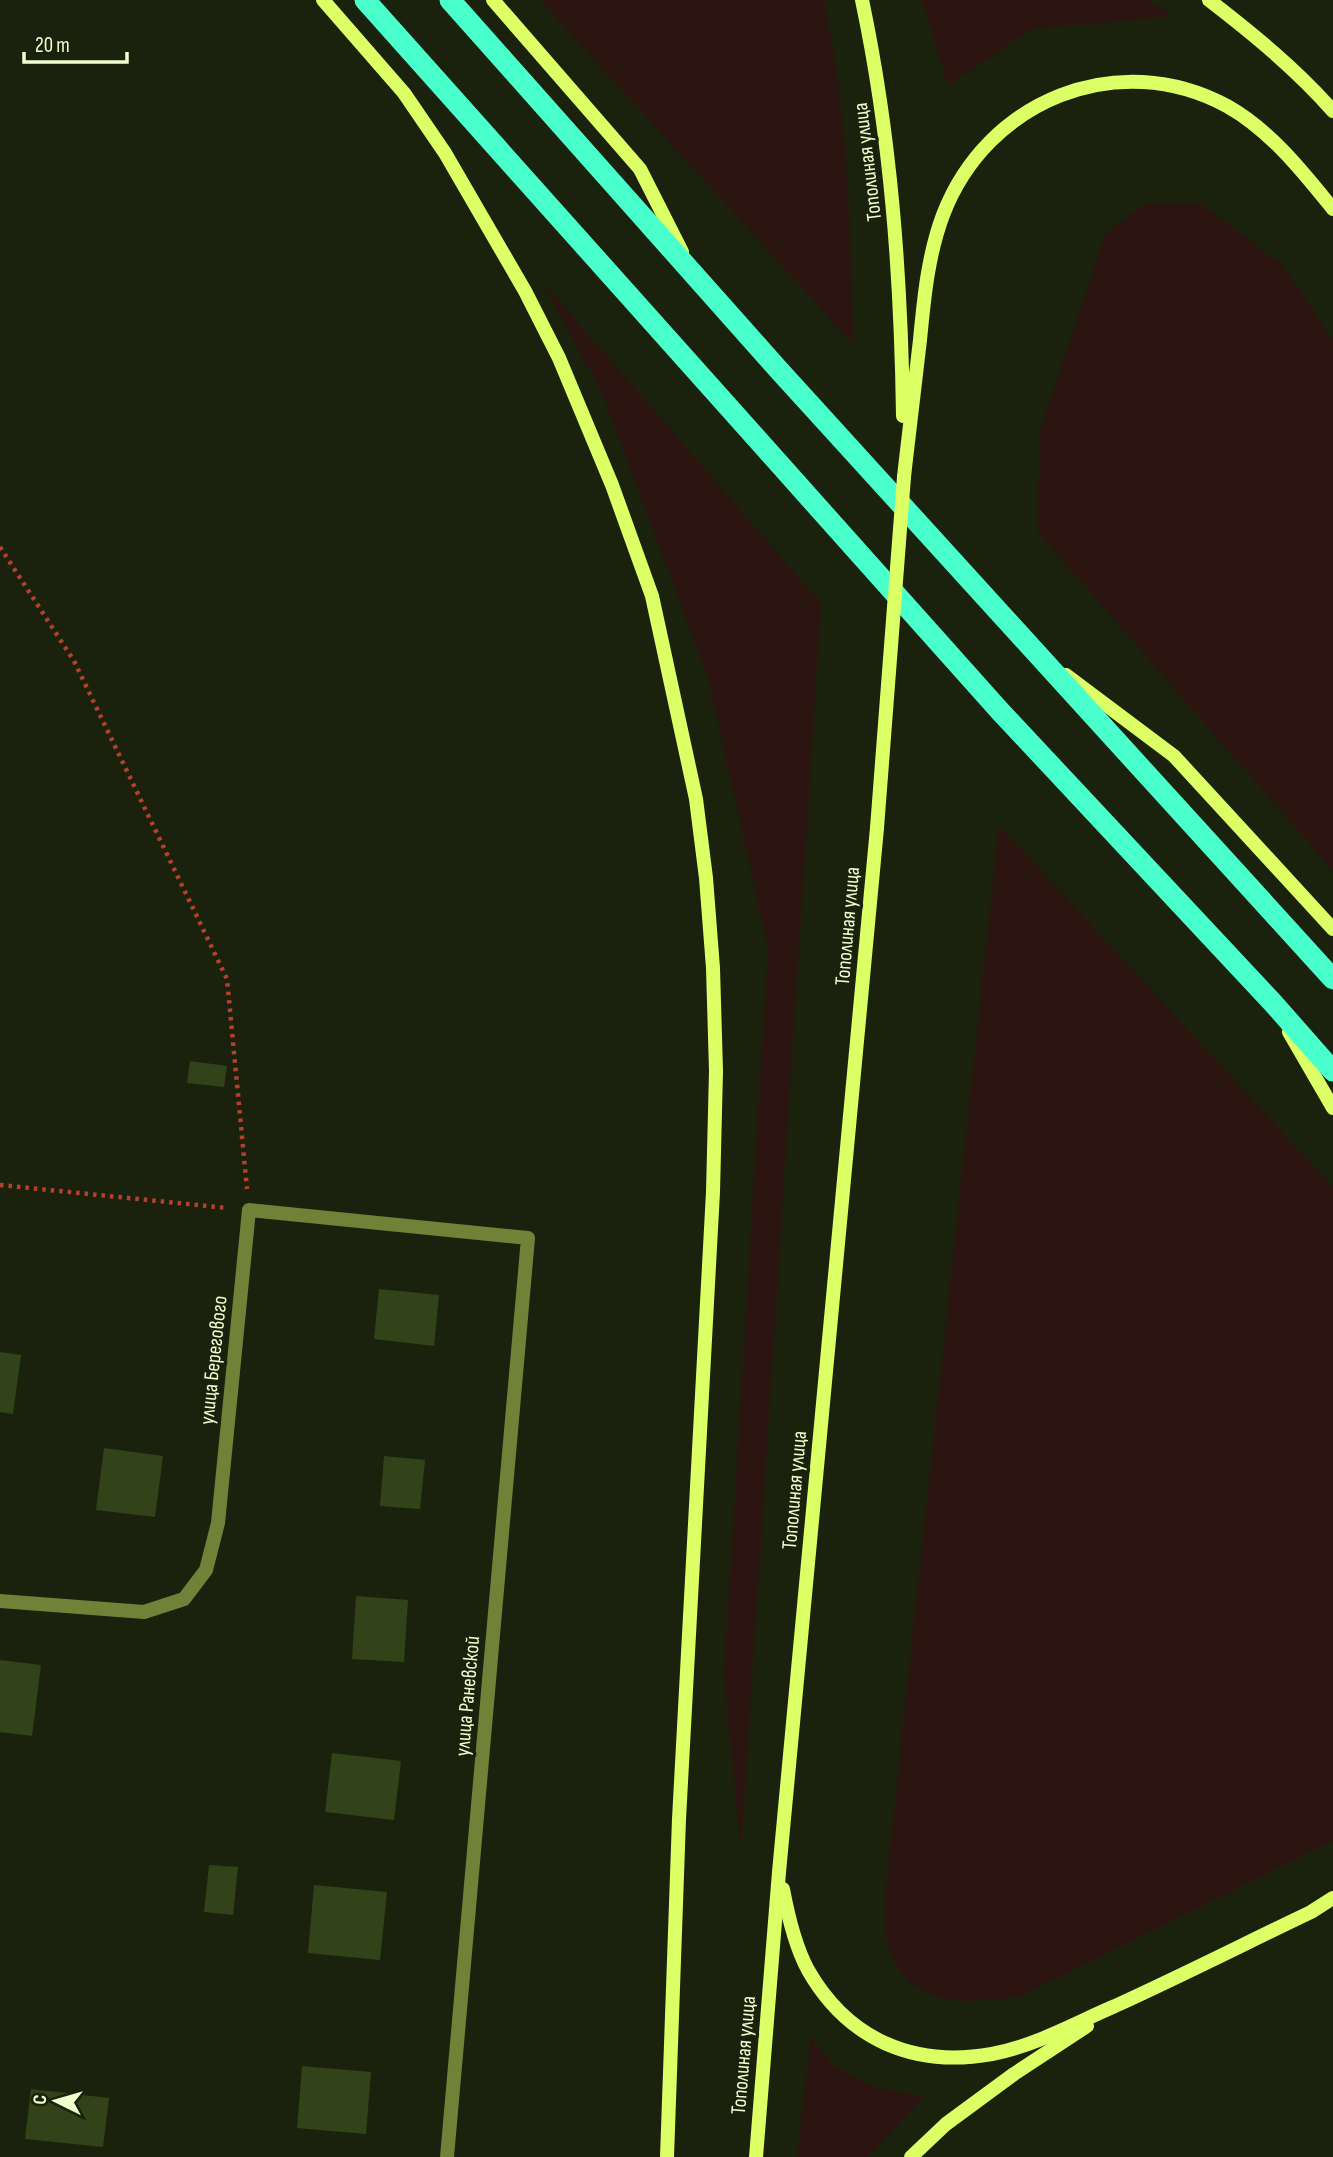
<svg xmlns="http://www.w3.org/2000/svg" width="1333" height="2157" font-family="'Sofia Sans Condensed',sans-serif">
<style>
.green{fill:#2c1510}
.building{fill:#324319}
.lines{fill:none;stroke-linecap:round;stroke-linejoin:round}
.path{stroke:#b5402d;stroke-width:4.5;stroke-dasharray:3.5 5;stroke-linecap:butt}
.street{stroke:#708238;stroke-width:14}
.secondary{stroke:#dcff65;stroke-width:14}
.highway{stroke:#49ffcc;stroke-width:21}
.secondary-bridge{stroke:#dcff65;stroke-width:14}
.labels{text-anchor:middle;stroke-width:7;stroke-linejoin:round;paint-order:stroke}
.street-label{font-size:21px;fill:#f0ffce;stroke:#1a220d}
</style>
<rect width="100%" height="100%" fill="#1a220d"/>
<g class="green">
<path d="M540,0h284c24,114 27,229 29,344z"/>
<path d="M922,0h225l27,16 -143,13 -83,57z"/>
<path d="M1200,203l82,62 51,74v532l-296,-340 3,-99 65,-197 39,-31z"/>
<path d="M541,280l280,323 -80,1247 -17,-174 44,-728 -60,-270 -106,-285z"/>
<path d="M999,825l334,362v654l-312,155c-51,8 -112,14 -132,-48 -8,-25 -3,-55 -1,-81z"/>
<path d="M811,2036l23,30 42,22 49,9 -57,60h-71z"/>
</g>
<g class="building">
<path d="M190,1061l37,5 -3,21 -37,-4z"/>
<path d="M379,1289l60,6 -5,51 -60,-7z"/>
<path d="M0,1352l21,3 -8,59 -13,-2z"/>
<path d="M104,1448l59,8 -8,61 -59,-7z"/>
<path d="M384,1456l41,4 -5,49 -40,-3z"/>
<path d="M356,1596l52,4 -4,62 -52,-3z"/>
<path d="M0,1660l41,5 -9,71 -32,-4z"/>
<path d="M332,1753l69,8 -7,59 -69,-8z"/>
<path d="M209,1865l29,2 -5,48 -29,-3z"/>
<path d="M314,1885l73,7 -7,68 -72,-7z"/>
<path d="M302,2066l69,6 -5,62 -69,-6z"/>
<path d="M31,2089l78,9 -6,49 -78,-8z"/>
</g>
<g class="lines">
<g class="path">
<path d="M0,547l74,114 153,318 20,210"/>
<path d="M0,1185l227,23"/>
</g>
<path class="street" d="M0,1601l144,11 40,-13 22,-29 12,-47 31,-313 279,28 -81,919"/>
<g class="secondary">
<path d="M323,0l81,93 41,60 80,138 34,67 53,127 40,111 44,203 10,79 7,90 3,103 -3,121 -34,627 -12,338"/>
<path d="M493,0l147,169 42,83"/>
<path d="M862,0c29,137 39,276 41,416"/>
<path d="M1209,0c44,34 87,69 124,111"/>
<path d="M904,477c5,-46 11,-92 16,-137 4,-42 8,-85 23,-125 44,-115 175,-168 284,-109 43,24 76,66 106,103"/>
<path d="M1066,675l108,81 159,173"/>
<path d="M1289,1032l44,76"/>
<path d="M783,1889c5,27 12,57 25,81 40,70 106,98 184,84 43,-8 83,-31 123,-48 66,-30 131,-63 196,-94l22,-14"/>
<path d="M756,2157l23,-285 98,-1044"/>
<path d="M911,2157l35,-33 68,-50 73,-48"/>
</g>
<g class="highway">
<path d="M365,0l634,710 274,293 60,68"/>
<path d="M450,0l327,368 556,611"/>
</g>
<path class="secondary-bridge" d="M877,828l27,-351"/>
</g>
<g class="labels">
<g class="street-label">
<text transform="translate(867 162) rotate(-97)" y="7">Тополиная улица</text>
<text transform="translate(847 926) rotate(-85)" y="7">Тополиная улица</text>
<text transform="translate(213 1360) rotate(-84)" y="7">улица Берегового</text>
<text transform="translate(794 1490) rotate(-85)" y="7">Тополиная улица</text>
<text transform="translate(467 1696) rotate(-85)" y="7">улица Раневской</text>
<text transform="translate(743 2055) rotate(-85)" y="7">Тополиная улица</text>
</g>
</g>
<g transform="translate(56 2101) rotate(275)" stroke="#1a220d" stroke-width="5" paint-order="stroke">
<path d="M0-5L12 26L0 18L-12 26Z" fill="#f0ffce"/>
<text y="-10" font-size="19" font-weight="bold" text-anchor="middle" fill="#f0ffce">С</text>
</g>
<path d="M24 52v10h103v-10" fill="none" stroke="#f0ffce" stroke-width="3.5"/>
<text x="35" y="52" font-size="21" fill="#f0ffce" stroke="#1a220d" stroke-width="5" paint-order="stroke">20 m</text>
</svg>
